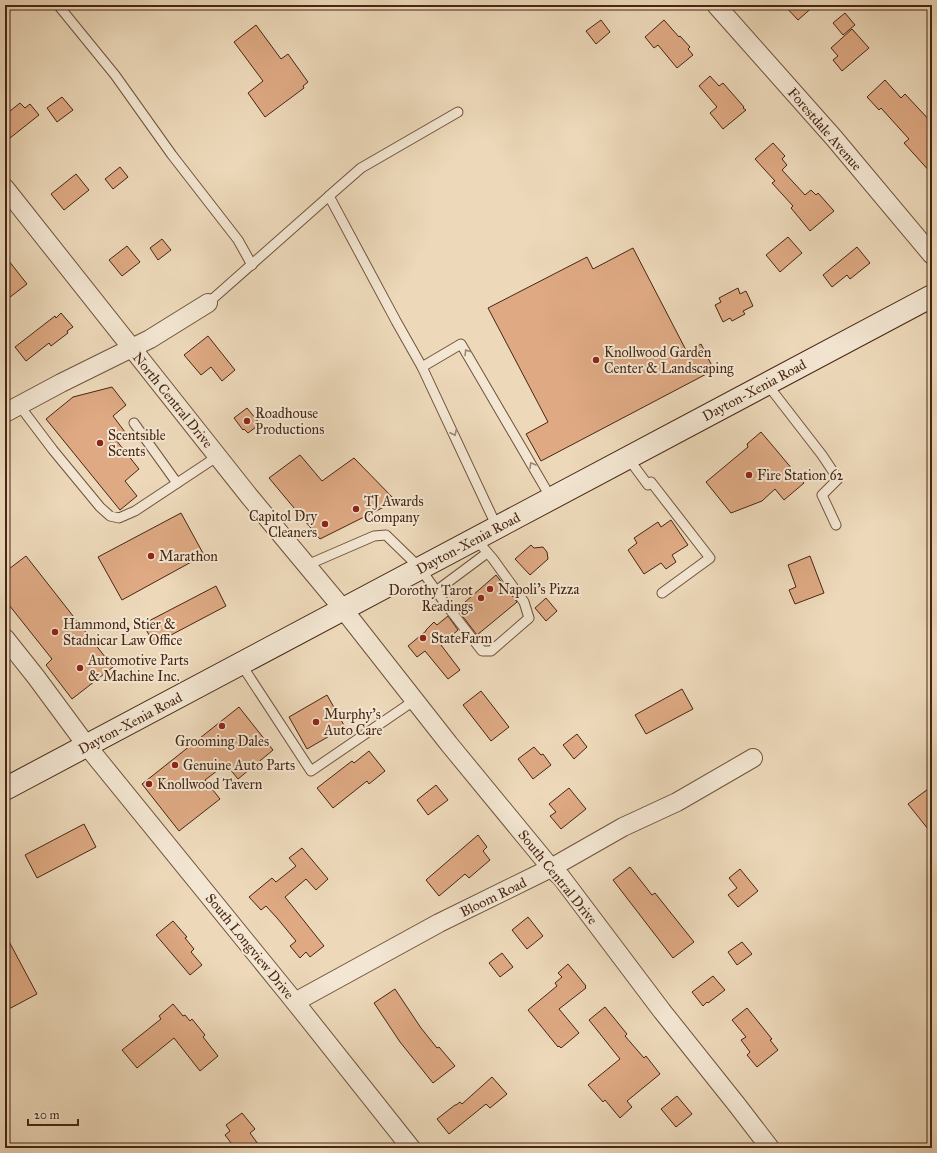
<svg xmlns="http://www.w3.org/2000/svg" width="937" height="1153" font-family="'IM FELL Great Primer',serif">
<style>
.building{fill:#dea983;stroke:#472613}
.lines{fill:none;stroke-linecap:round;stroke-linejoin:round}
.lane-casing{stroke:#70533d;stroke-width:11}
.street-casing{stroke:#70533d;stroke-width:20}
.secondary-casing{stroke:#472613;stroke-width:24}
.lane{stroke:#f3e6d2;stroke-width:9}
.street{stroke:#f3e6d2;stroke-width:18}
.secondary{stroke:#f3e6d2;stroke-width:22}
.oneway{stroke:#9d8672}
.poi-dot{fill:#8f2418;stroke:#f3e6d2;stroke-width:1.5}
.labels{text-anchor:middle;stroke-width:4;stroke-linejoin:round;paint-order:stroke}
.street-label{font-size:14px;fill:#472613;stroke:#f3e6d2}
.poi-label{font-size:14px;fill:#472613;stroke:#f3e6d2;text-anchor:start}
</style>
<rect width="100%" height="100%" fill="#edd9ba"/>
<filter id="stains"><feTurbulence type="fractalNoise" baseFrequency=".005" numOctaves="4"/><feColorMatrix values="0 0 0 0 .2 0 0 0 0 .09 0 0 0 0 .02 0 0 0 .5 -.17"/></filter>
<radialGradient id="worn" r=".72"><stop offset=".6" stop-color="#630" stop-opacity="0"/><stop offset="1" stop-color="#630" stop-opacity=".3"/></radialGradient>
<g class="building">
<path d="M784,5h31l-17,15z"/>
<path d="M845,13l10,12 -12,10 -10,-12z"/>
<path d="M601,20l9,12 -14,12 -10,-13z"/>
<path d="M664,20l15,17 1,-1 10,11 -2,2 5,6 -16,13 -19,-23 -4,3 -9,-11z"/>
<path d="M256,25l25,34 7,-5 20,28 -5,4 1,2 -39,29 -17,-24 15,-12 -29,-39z"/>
<path d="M852,29l17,19 -27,23 -9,-11 5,-4 -7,-8z"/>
<path d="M710,76l9,10 4,-3 21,24 -1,1 3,2 -23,19 -13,-16 7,-6 -18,-21z"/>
<path d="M885,80l16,18 4,-4 27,29v51l-28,-31 5,-4 -28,-31 -2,2 -12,-13z"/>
<path d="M62,97l11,13 -16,12 -10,-14z"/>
<path d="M20,103l5,5 5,-4 9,11 -34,27v-27z"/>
<path d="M773,143l12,13 -3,3 5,6 -5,5 23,25 6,-5 5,5 2,-2 16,18 -24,20 -19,-23 2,-2 -21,-23 3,-2 -20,-22z"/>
<path d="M120,167l8,10 -15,12 -8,-10z"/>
<path d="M76,174l13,16 -25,20 -13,-16z"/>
<path d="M788,237l14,16 -22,19 -14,-17z"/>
<path d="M162,239l9,11 -13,10 -8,-12z"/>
<path d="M127,246l13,16 -18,14 -13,-16z"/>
<path d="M857,247l13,16 -20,16 -3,-4 -15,12 -9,-12z"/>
<path d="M633,248l54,104 14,-8 13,26 -173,91 -15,-27 22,-12 -60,-114 99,-51 6,12z"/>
<path d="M5,256l22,28 -22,17z"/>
<path d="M738,288l2,6 6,-3 7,15 -10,5 2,3 -13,7 -2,-3 -7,4 -8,-17 6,-3 -2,-4z"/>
<path d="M61,313l12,14 -6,4 1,2 -17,13 -2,-3 -23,18 -11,-14 40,-31 1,2z"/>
<path d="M208,336l27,34 -13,11 -11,-14 -10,8 -17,-20z"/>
<path d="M112,387l14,18 -13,11 12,16 -9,8 23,29 -14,12 12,15 -17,14 -74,-91 27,-22z"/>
<path d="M247,408l13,16 -12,9 -4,-4 -1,1 -9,-12z"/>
<path d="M761,432l43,51 -20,17 -9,-11 -13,12 -31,12 -25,-31 42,-35 -1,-3z"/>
<path d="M300,455l22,26 32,-23 42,43 -76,38 -51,-61z"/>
<path d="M181,513l23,42 -82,45 -24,-43z"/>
<path d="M671,520l17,25 -16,10 4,7 -10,7 -5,-6 -17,11 -16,-24 9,-7 -3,-5 24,-16 3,5z"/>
<path d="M531,545l3,3 9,-1 4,5 1,7 -18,16 -15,-16z"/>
<path d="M26,556l87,111 -41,32 -26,-34 6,-6 -47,-59v-28z"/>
<path d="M810,556l14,37 -29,11 -6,-14 7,-3 -8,-22z"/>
<path d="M496,575l21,27 -40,33 -20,-26z"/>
<path d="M216,586l10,20 -72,38 -11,-20z"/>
<path d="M546,598l11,13 -11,10 -11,-13z"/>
<path d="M448,616l10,14 -17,15 19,25 -12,9 -23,-28 -8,6 -9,-11 18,-15v-1l8,-8 3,3z"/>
<path d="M682,689l11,20 -47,25 -11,-19z"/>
<path d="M481,691l28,36 -18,14 -28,-36z"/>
<path d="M327,695l18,32 -38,22 -18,-32z"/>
<path d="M239,707l34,43 -35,29 -12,-15 -21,16 15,19 -41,32 -37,-47z"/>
<path d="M577,734l10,13 -13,12 -11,-14z"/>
<path d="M534,747l7,8 2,-1 8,11 -18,14 -15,-20z"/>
<path d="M369,751l16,20 -16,13 -2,-3 -34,27 -16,-20 35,-27 2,2z"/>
<path d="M436,785l12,15 -20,15 -11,-15z"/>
<path d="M932,786v48l-24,-30z"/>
<path d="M569,788l17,21 -25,20 -11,-13 6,-4 -7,-8z"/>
<path d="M84,824l12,23 -59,31 -12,-23z"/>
<path d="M478,835l9,12 -4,4 7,9 -21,18 -4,-4 -26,22 -13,-16z"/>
<path d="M302,848l26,31 -12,11 -10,-11 -21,18 39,49 -14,11 -4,-5 -6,6 -10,-12 6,-5 -19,-23 -11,-12 -5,4 -12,-13 23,-19 4,4 20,-16 -7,-8z"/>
<path d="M630,867l22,28 3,-2 39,49 -21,16 -60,-78z"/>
<path d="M740,869l18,22 -20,16 -10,-12 9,-7 -8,-10z"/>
<path d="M528,917l15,19 -16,13 -15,-19z"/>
<path d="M173,921l14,16 -2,1 9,11 -3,3 11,13 -12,10 -34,-40z"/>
<path d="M5,934l32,60 -32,17z"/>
<path d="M742,942l10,12 -15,11 -9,-13z"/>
<path d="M502,953l11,14 -13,10 -11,-14z"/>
<path d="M568,964l18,22 -1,1 1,1 -27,21 20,24 -18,15 -2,-2 -1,1 -30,-37 29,-24 -2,-3 7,-6 -4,-4z"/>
<path d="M713,976l12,14 -17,13 -1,-1 -4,4 -11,-14z"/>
<path d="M395,989l26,39 16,20 2,-1 16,19 -22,17 -33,-41 -26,-39z"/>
<path d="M173,1004l10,12 2,-1 5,6 2,-2 13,16 -2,2 15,19 -18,15 -26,-33 -37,30 -15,-18 39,-31 -2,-3z"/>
<path d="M605,1007l22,27 -2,2 19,22 2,-2 14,18 -33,27 5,6 -12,11 -15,-18 -2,2 -15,-17 32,-26 -31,-39z"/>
<path d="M747,1008l25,31 -2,1 8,10 -21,17 -10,-12 3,-3 -9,-12 5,-3 -14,-17z"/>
<path d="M492,1077l15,17 -17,14 -4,-4 -37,30 -12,-15 18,-14h1l4,-3 2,2z"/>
<path d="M677,1096l15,18 -16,13 -15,-18z"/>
<path d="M242,1113l13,16 -5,4 11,15h-26l-10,-13 5,-4 -4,-6z"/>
</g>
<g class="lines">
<defs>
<g id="lane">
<path d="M58,5l57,70 57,80 66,85 14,25"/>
<path d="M329,196l32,-28 97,-56"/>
<path d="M208,303l121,-107 67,125 26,46"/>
<path d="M767,384l55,71 16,24 -16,16 14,30"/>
<path d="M19,405l34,45 47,57 10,9 9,2 16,-7 83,-55"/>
<path d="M134,423l43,60"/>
<path d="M628,458l20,27 3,-3 59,76 -48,35"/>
<path d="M497,527l-75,-160 39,-23 90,154"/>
<path d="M307,565l67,-29 12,-1 34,33 24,34 38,49h9l38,-33 -5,-16 -31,-43 -17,-20"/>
<path d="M436,591l51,-38"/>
<path d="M241,664l70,107 104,-71"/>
</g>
<g id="street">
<path d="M716,5l118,133 98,117"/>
<path d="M5,188l244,308 94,113 106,135 102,124 10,9 101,134 75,94 33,43"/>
<path d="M5,413l56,-30 89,-44 58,-36"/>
<path d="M5,638l31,39 51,69 208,256 116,146"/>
<path d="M295,1002l144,-79 112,-55 72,-41 54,-25 76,-44"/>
</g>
<path id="secondary" d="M5,789l927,-493"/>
</defs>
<use href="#lane" class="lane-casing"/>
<use href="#street" class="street-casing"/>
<use href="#secondary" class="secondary-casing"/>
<use href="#lane" class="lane"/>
<use href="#street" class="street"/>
<use href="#secondary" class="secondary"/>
</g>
<defs><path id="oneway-chevron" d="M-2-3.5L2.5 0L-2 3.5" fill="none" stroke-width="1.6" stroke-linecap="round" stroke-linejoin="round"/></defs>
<g class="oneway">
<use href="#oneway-chevron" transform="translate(467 352) rotate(-122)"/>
<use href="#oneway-chevron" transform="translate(454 433) rotate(64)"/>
<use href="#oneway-chevron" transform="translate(532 465) rotate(-120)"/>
</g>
<g class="poi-dot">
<circle cx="596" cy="360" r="4"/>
<circle cx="247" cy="421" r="4"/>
<circle cx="100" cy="443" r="4"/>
<circle cx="749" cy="475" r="4"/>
<circle cx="356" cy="509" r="4"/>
<circle cx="325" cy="524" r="4"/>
<circle cx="151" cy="556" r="4"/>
<circle cx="490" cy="589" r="4"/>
<circle cx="481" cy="598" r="4"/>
<circle cx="55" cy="632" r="4"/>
<circle cx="423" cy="638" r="4"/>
<circle cx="80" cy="668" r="4"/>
<circle cx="316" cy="722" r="4"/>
<circle cx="222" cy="726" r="4"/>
<circle cx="175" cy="765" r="4"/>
<circle cx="149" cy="784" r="4"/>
</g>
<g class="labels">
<g class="street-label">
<text transform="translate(825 129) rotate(49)" y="5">Forestdale Avenue</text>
<text transform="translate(754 390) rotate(-28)" y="5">Dayton-Xenia Road</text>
<text transform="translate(173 400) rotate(51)" y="5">North Central Drive</text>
<text transform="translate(468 543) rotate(-28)" y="5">Dayton-Xenia Road</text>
<text transform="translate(130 723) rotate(-28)" y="5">Dayton-Xenia Road</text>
<text transform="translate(558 877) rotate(51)" y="5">South Central Drive</text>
<text transform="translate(493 897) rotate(-26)" y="5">Bloom Road</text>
<text transform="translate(250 946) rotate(51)" y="5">South Longview Drive</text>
</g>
<g class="poi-label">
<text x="604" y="357">Knollwood Garden<tspan x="604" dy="16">Center &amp; Landscaping</tspan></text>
<text x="255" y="418">Roadhouse<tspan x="255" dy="16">Productions</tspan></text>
<text x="108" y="440">Scentsible<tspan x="108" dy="16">Scents</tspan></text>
<text x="757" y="480">Fire Station 62</text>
<text x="364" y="506">TJ Awards<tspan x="364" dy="16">Company</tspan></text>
<text x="317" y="521" text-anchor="end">Capitol Dry<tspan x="317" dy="16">Cleaners</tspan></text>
<text x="159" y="561">Marathon</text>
<text x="498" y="594">Napoli's Pizza</text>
<text x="473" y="595" text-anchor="end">Dorothy Tarot<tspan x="473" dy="16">Readings</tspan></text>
<text x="63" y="629">Hammond, Stier &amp;<tspan x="63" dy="16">Stadnicar Law Office</tspan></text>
<text x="431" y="643">StateFarm</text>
<text x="88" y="665">Automotive Parts<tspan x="88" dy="16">&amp; Machine Inc.</tspan></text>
<text x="324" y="719">Murphy's<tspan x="324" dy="16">Auto Care</tspan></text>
<text x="222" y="746" text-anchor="middle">Grooming Dales</text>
<text x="183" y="770">Genuine Auto Parts</text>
<text x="157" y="789">Knollwood Tavern</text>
</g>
</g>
<rect width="937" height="1153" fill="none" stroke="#edd9ba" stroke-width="20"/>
<rect x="6" y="6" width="925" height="1141" fill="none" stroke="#472613" stroke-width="2"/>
<rect x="10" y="10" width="917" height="1133" fill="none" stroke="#472613"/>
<path d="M28 1119v6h50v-6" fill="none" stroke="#472613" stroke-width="2"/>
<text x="34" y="1119" font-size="12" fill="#472613" stroke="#f3e6d2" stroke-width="3" paint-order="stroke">20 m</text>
<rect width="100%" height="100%" filter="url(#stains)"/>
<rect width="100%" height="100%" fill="url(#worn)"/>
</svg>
